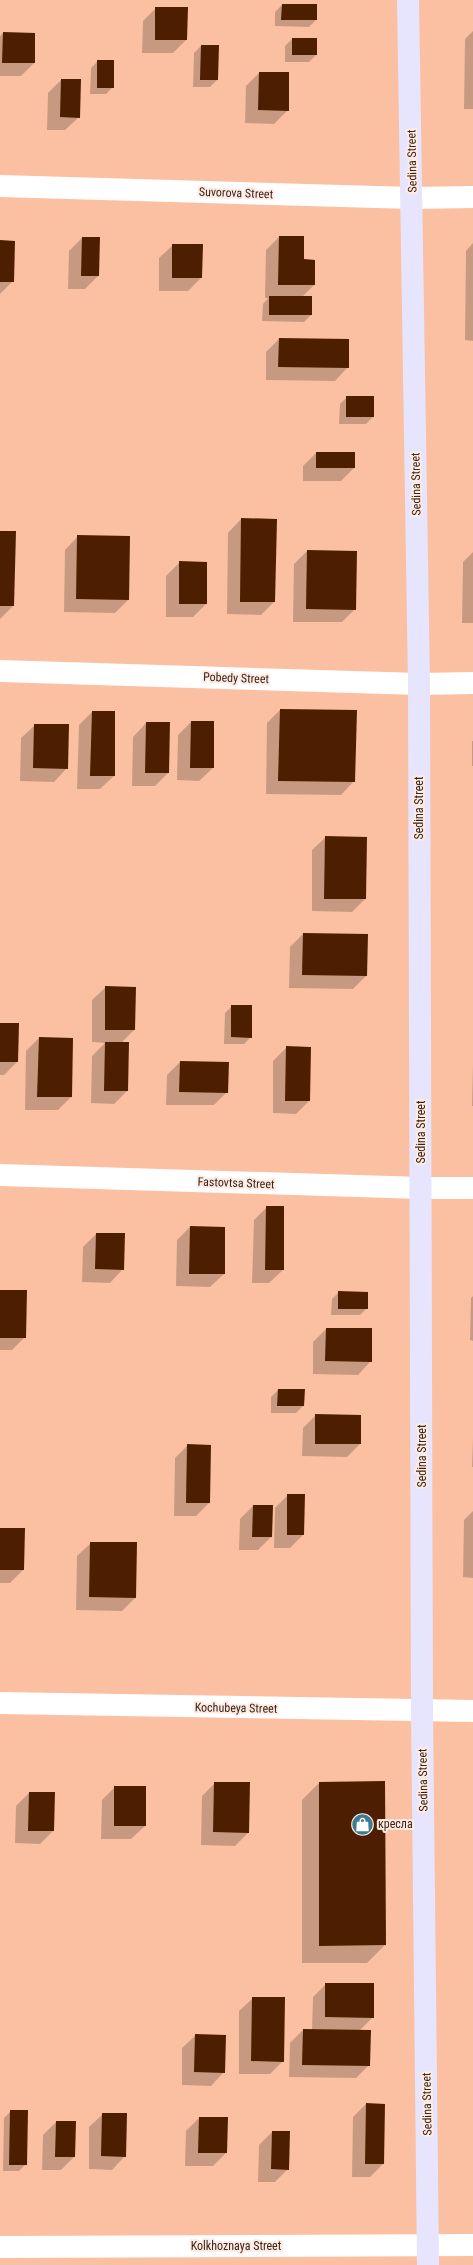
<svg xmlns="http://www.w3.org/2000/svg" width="473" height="2265" font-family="'Roboto Condensed',sans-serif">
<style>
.shadow{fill:#0003}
.building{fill:#4d1e00}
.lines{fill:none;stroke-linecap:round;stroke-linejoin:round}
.street{stroke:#fff;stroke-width:22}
.secondary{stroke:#e7e4fe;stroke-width:22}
.labels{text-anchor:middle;stroke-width:4;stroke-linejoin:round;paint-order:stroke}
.street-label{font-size:12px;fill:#3e2213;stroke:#fcece5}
.poi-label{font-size:12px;fill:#3e2213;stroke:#fcece5;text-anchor:start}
</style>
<rect width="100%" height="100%" fill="#fbc0a2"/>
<g class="shadow">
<path d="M282,5l34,15 -7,7 -34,-1v-14z"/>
<path d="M156,8l30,32 -13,13h-31l1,-32z"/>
<path d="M473,31v78h-9l1,-70z"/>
<path d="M3,33l31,30 -13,13h-21v-40z"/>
<path d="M292,39l24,16 -7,7h-24v-16z"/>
<path d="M201,46l16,34 -7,7h-17l1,-34z"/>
<path d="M98,61l15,26 -7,7h-16l1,-26z"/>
<path d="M259,73l29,37 -14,14 -29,-1 1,-37z"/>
<path d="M61,80l18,37 -14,13h-18l1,-37z"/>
<path d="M279,237l24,23 11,25 -12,12 9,18 -7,7 -42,-1 1,-17 5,-6h-3l1,-48z"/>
<path d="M82,238l16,38 -13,13h-17l1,-38z"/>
<path d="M0,241l13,40 -13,13z"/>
<path d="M473,243v98l-8,-1 1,-89z"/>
<path d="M173,245l28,33 -13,13h-29v-33z"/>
<path d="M279,339l69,28 -13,14 -69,-1v-28z"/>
<path d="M347,397l26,20 -7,7h-27l1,-20z"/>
<path d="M316,453l38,15 -13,13h-38v-15z"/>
<path d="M241,519l33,83 -13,13 -34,-1 1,-81z"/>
<path d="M0,532l13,74 -13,13z"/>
<path d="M78,536l51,1 -1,63 -13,13 -51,-1 1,-62z"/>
<path d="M307,551l49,1 -1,57 -13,13h-49l1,-58z"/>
<path d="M473,552v71h-11l1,-61z"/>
<path d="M180,562l26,42 -13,13h-27v-41z"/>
<path d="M280,710l74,71 -13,14 -75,-1 1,-71z"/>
<path d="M92,712h22v64l-14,13h-23l2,-64z"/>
<path d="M191,722l22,46 -14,13 -22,-1 1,-45z"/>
<path d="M146,723l22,50 -13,13h-23l1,-49z"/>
<path d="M35,725l32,43 -13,14 -34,-1 1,-43z"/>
<path d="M473,741v25h-1v-25z"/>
<path d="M326,837l39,62 -13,13 -40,-1v-61z"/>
<path d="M303,934l64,1 -1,41 -13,13 -64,-1 1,-41z"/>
<path d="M106,987l28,43 -13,13 6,48 -13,13 -23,-1 1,-47 13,-13 -13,-1v-42z"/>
<path d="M232,1006l19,31 -7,7h-20l1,-31z"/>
<path d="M0,1024l17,38 -13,13h-4z"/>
<path d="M39,1038l32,59 -13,13h-33l1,-59z"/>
<path d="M287,1047l22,54 -13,13 -23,-1v-52z"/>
<path d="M180,1062l47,30 -13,13h-48l1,-30z"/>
<path d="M473,1063v43h-1z"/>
<path d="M267,1207l16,63 -14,13h-17l2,-63z"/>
<path d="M190,1227l34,47 -14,13 -34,-1 1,-46z"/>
<path d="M96,1234h28l-1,35 -13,14 -28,-1 1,-35z"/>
<path d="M0,1291l25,46 -13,13h-12z"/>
<path d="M339,1292l28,16 -7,7h-29l1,-16z"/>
<path d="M473,1296v45l-3,-1 1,-42z"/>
<path d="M326,1329l45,32 -13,14 -45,-1v-32z"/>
<path d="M278,1390l25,16 -7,7h-25v-16z"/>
<path d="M316,1415l44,29 -13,13 -45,-1 1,-28z"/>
<path d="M473,1437v30h-1l1,-29z"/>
<path d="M188,1445l21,58 -13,13h-22l1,-58z"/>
<path d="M288,1495l15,40 -13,13h-16l1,-40z"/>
<path d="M253,1506h19l-1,31 -13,13h-19l1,-31z"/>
<path d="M473,1511v67l-10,-1 1,-57z"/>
<path d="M0,1529h24l-1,41 -13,13h-10z"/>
<path d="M91,1543l44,55 -13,13 -46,-1 1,-54z"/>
<path d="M384,1782l1,163 -18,18h-65v-163l17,-17z"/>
<path d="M215,1783l33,50 -13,13 -34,-1 1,-49z"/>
<path d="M115,1787h30v39l-14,13h-30l1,-39z"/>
<path d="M29,1793l24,38 -13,13 -25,-1 1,-37z"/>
<path d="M326,1984l47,33 -14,14 10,34 -13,13 -67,-1 1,-34 13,-13h9l1,-33z"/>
<path d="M253,1998l30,63 -13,13h-31v-63z"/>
<path d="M196,2035l28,37 -13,14 -29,-1v-37z"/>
<path d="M366,2104l17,60 -13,13h-18l1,-60z"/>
<path d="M11,2111l15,53 -7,7h-16l1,-53z"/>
<path d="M103,2114l22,42 -13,14 -23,-1v-42z"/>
<path d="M199,2118l27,35 -13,13h-28l1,-35z"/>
<path d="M56,2122l18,35 -13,13h-19l1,-35z"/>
<path d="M272,2132l16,37 -13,13h-17l1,-37z"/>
</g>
<g class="building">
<path d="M282,4h35v16h-36z"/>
<path d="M155,7h33l-1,33h-32z"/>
<path d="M3,32l32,1v30h-33z"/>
<rect x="292" y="38" width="25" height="17"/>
<path d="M201,45h18l-1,35h-18z"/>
<rect x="97" y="60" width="17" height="28"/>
<path d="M259,72h30v39l-31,-1z"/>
<path d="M61,79h20l-1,39 -20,-1z"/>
<path d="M279,236h25v23l11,1v25h-37z"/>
<path d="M82,237h18l-1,39h-18z"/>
<path d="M0,240l15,1 -1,41h-14z"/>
<path d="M172,244h31l-1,34h-30z"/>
<rect x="269" y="296" width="43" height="19"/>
<path d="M279,338l70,1v29l-71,-1z"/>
<rect x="346" y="396" width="28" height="21"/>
<rect x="316" y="452" width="39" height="16"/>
<path d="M241,518l36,1 -2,83h-35z"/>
<path d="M0,531h16l-2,75h-14z"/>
<path d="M77,535l53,1 -1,64 -53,-1z"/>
<path d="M307,550l50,1 -1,59 -50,-1z"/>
<path d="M179,561l28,1v42h-28z"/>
<path d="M280,709l77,1 -2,72 -77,-1z"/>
<path d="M92,711h23v65h-25z"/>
<path d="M191,721h23v47h-24z"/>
<path d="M146,722h24l-1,51h-24z"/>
<path d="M34,724h35l-1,45 -35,-1z"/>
<path d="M325,836l42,1 -1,62h-42z"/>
<path d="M303,933l65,1 -1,42 -65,-1z"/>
<path d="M105,986l31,1 -1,43h-30z"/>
<path d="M231,1005h21v33l-21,-1z"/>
<path d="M0,1023h19l-1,39h-18z"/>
<path d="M39,1037l34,1 -1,59h-35z"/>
<path d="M105,1042h24l-1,49h-24z"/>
<path d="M286,1046l25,1 -1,54h-25z"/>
<path d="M180,1061l49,1 -1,31 -49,-1z"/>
<path d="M266,1206h18v64h-19z"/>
<path d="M190,1226l35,1v47h-36z"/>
<path d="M96,1233h29l-1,37 -29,-1z"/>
<path d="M0,1290h27l-1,48h-26z"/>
<path d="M338,1291l30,1v17h-30z"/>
<path d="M326,1328h46v34l-47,-1z"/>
<path d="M278,1389h27l-1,17h-27z"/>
<path d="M315,1414l46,1v29h-46z"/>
<path d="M187,1444l24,1 -1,58h-24z"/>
<path d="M287,1494h18l-1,41h-17z"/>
<path d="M253,1505h20l-1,32h-20z"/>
<path d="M0,1528h25l-1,42h-24z"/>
<path d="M90,1542h47l-1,56 -47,-1z"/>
<path d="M385,1781l1,164 -67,1v-164z"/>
<path d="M214,1782h36l-1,51 -36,-1z"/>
<rect x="114" y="1786" width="32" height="40"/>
<path d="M29,1792h26l-1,39h-26z"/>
<path d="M325,1983h49v35l-49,-1z"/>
<path d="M252,1997h33l-1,65 -33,-1z"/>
<path d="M303,2029l68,1 -1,36 -68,-1z"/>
<path d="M195,2034l31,1 -1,38 -31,-1z"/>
<path d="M366,2103l19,1 -1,60h-19z"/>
<path d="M10,2110h18l-1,55h-18z"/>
<path d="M102,2113h25l-1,44 -25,-1z"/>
<path d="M199,2117h29l-1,36h-29z"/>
<path d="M56,2121h20l-1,36h-20z"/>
<path d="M272,2131h18l-1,39 -18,-1z"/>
</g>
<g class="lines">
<g class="street">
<path d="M0,186l412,12 61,-1"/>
<path d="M0,671l419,13 54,-1"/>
<path d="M0,1175l421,13h52"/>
<path d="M0,1703l473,8"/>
<path d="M0,2247l473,-2"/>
</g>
<path class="secondary" d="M408,0l11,684 3,1027 6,554"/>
</g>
<defs>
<symbol id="shop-disc" viewBox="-11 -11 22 22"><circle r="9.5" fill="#3f7992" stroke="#fcece5"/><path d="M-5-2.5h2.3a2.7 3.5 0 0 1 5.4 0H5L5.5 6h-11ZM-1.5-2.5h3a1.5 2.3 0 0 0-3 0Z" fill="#fff"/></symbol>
</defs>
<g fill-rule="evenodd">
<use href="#shop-disc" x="350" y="1812" width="25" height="25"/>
</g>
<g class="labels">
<g class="street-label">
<text transform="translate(412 161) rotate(-91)" y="4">Sedina Street</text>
<text transform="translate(236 193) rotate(2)" y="4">Suvorova Street</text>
<text transform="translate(416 484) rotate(-91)" y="4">Sedina Street</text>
<text transform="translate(236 678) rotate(2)" y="4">Pobedy Street</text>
<text transform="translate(419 808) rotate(-90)" y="4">Sedina Street</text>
<text transform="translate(421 1132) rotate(-90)" y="4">Sedina Street</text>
<text transform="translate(236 1183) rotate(2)" y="4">Fastovtsa Street</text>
<text transform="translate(422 1456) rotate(-90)" y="4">Sedina Street</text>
<text transform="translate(236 1708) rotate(1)" y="4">Kochubeya Street</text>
<text transform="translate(423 1780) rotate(-91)" y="4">Sedina Street</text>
<text transform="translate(427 2104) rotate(-91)" y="4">Sedina Street</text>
<text x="236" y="2250">Kolkhoznaya Street</text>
</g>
<g class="poi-label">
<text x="378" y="1828">кресла</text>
</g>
</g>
</svg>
